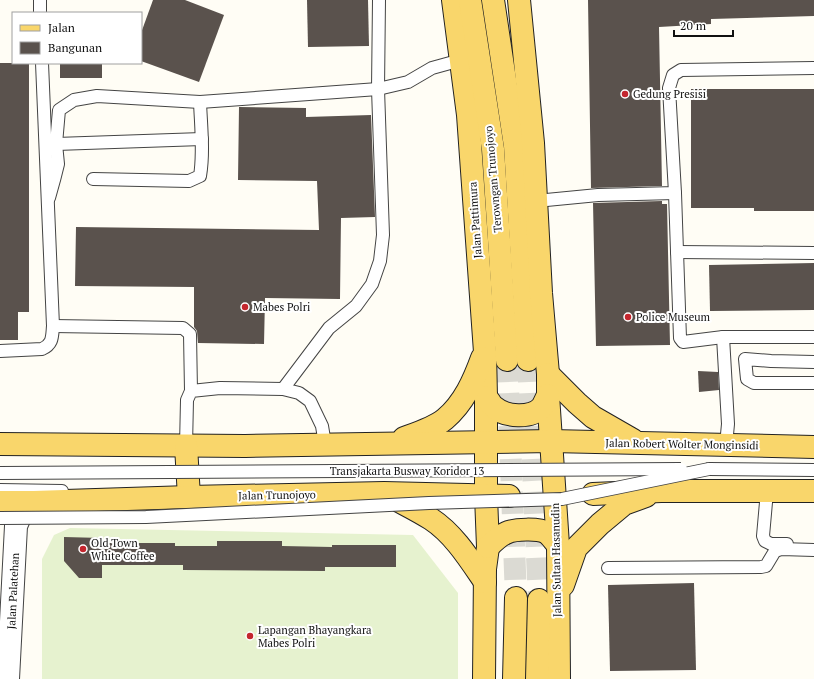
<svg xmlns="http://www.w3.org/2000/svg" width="814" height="679" font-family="'PT Serif',serif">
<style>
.pitch{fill:#e6f2cf}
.building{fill:#5a524d}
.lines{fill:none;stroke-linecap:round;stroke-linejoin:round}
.primary-tunnel{stroke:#dbdad3;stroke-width:22;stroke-dasharray:22 11;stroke-linecap:butt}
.service-casing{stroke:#444;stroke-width:14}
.minor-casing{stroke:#444;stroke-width:24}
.primary-casing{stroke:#222;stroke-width:24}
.service{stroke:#fff;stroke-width:12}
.minor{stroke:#fff;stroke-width:22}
.primary{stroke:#f9d66b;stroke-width:22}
.service-bridge-casing{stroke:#444;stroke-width:14;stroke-linecap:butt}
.service-bridge{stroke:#fff;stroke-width:12}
.poi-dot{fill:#c4262e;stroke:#fff;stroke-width:1.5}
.labels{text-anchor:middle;stroke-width:4;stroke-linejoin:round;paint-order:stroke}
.poi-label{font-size:11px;fill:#111;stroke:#fff;text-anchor:start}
.street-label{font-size:11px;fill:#111;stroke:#fff}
</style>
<rect width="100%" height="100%" fill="#fffdf5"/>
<path class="pitch" d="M70,528l343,7 45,58v86h-416v-120l12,-24z"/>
<g class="building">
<path d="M153,0h32l39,15 -25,67 -58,-21v-28z"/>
<path d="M307,0h61l1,46 -61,1z"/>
<path d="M588,0h226v16l-103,3v5l-52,3 3,159 -71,2z"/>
<path d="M0,63h29v249h-11v28h-18z"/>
<rect x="60" y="63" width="42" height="15"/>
<path d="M691,89h123v122h-60v-3h-63z"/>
<path d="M239,107l67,1v9l65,-2 4,102 -34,1 -1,81 -75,-1 -1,46 -66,-1 -1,-12 -3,-4v-40l-119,-1 1,-59 243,3 -2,-49 -79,-1z"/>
<path d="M662,201v3h5l3,141 -74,1 -3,-143z"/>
<path d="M814,263v47l-104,1 -1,-46z"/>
<path d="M698,371l20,1 1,18 -20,2z"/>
<path d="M64,537l38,1v5h73v3h42v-5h65v5l50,1v-2h64v22h-71v4l-142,-1v-5h-81v13h-23l-15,-17z"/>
<path d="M694,583l2,87 -86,1 -2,-86z"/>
</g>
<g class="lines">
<g class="primary-tunnel">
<path d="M507,360l9,238"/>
<path d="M528,360l11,240"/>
</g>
<defs>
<g id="service">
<path d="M40,0v13"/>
<path d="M56,144l146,-5"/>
<path d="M93,179l96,2 11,-5c4,-24 1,-49 0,-74"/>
<path d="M675,193l5,145 3,4 40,-5"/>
<path d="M49,198l5,-18 4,-16 -2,-20 3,-34 15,-10 23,-4 103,6 178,-13 30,-7 24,-14 29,-8"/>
<path d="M536,201l62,-6 77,-2 -6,-105 4,-13 8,-5 133,-2"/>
<path d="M677,252l137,1"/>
<path d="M53,326l130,2 7,6 1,57"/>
<path d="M0,351l42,-2c11,-5 10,-12 11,-23l-11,-263"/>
<path d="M814,362l-43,-1 -26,-2 2,20 7,4h60"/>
<path d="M283,389l46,-61 27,-22 16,-22 8,-23 3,-26 -5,-146 1,-89"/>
<path d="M726,445l2,-21 -5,-87h91"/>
<path d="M186,446l1,-46 4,-9 29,-3 63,1 16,4 11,8 12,25 3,18"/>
<path d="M709,469l105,1"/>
<path d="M0,490l62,1"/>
<path d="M767,491l-4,45 2,5 6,3h16"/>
<path d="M608,568l153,-1 5,-1 9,-15 6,-2 33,1"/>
</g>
<path id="minor" d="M8,679l8,-153 6,-14 12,-10"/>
<g id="primary">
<path d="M453,0l15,115 17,237 1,45v99l2,51 -3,22 -1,110"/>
<path d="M470,0l23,149 14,211"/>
<path d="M493,0l22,146 13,214"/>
<path d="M519,0l14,143 8,150 7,81v21l10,150 1,134"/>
<path d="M548,374l29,29 16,14 40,23"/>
<path d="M486,397c3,3 5,8 8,10 11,10 37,12 48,0 2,-3 4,-8 6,-12"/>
<path d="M404,438c14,-5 30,-10 41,-19 19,-16 29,-39 37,-61"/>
<path d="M0,444l245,2 306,-5 263,6"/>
<path d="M186,446l3,51"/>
<path d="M593,494l68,-3h153"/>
<path d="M388,495c14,8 29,15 43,24 23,15 39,41 54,63"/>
<path d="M0,502h34l155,-5 195,-4 125,3"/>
<path d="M488,547c5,-5 11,-11 18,-14 8,-4 33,-5 41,0 4,3 7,8 11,12"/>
<path d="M563,585l13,-37 24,-24 24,-20 22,-8"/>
<path d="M514,679l2,-81"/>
<path d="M537,679l2,-79"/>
</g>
</defs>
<use href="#service" class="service-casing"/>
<use href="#minor" class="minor-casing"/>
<use href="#primary" class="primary-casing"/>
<use href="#service" class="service"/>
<use href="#minor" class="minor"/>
<use href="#primary" class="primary"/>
<defs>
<g id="service-bridge">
<path d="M0,473l681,-4"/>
<path d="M0,518l146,-1 283,-14 133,-4 147,-30"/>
</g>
</defs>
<use href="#service-bridge" class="service-bridge-casing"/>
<use href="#service-bridge" class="service-bridge"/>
</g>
<g class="poi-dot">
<circle cx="625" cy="94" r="4"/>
<circle cx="245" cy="307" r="4"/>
<circle cx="628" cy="317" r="4"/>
<circle cx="83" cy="549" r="4"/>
<circle cx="250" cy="636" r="4"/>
</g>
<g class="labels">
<g class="poi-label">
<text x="633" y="98">Gedung Presisi</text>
<text x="253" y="311">Mabes Polri</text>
<text x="636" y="321">Police Museum</text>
<text x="91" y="547">Old Town<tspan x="91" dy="13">White Coffee</tspan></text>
<text x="258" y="634">Lapangan Bhayangkara<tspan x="258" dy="13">Mabes Polri</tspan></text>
</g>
<g class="street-label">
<text transform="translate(493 179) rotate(-95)" y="4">Terowngan Trunojoyo</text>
<text transform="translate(475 220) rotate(-94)" y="4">Jalan Pattimura</text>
<text transform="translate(682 444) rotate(1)" y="4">Jalan Robert Wolter Monginsidi</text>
<text x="407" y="475">Transjakarta Busway Koridor 13</text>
<text transform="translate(277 495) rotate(-1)" y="4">Jalan Trunojoyo</text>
<text transform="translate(556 560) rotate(-91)" y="4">Jalan Sultan Hasanudin</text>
<text transform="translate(13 591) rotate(-87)" y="4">Jalan Palatehan</text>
</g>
</g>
<rect x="12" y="12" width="130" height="52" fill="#ffffff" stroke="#a0a0a0"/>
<rect x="20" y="25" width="20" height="6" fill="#f9d66b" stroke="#a0a0a0"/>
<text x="48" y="32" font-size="12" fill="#111111">Jalan</text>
<rect x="20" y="42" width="20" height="12" fill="#5a524d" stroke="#a0a0a0"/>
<text x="48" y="52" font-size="12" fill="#111111">Bangunan</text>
<path d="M674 30v6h59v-6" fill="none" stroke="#111111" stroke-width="2"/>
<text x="680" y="30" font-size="12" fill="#111111" stroke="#ffffff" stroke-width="3" paint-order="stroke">20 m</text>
</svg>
